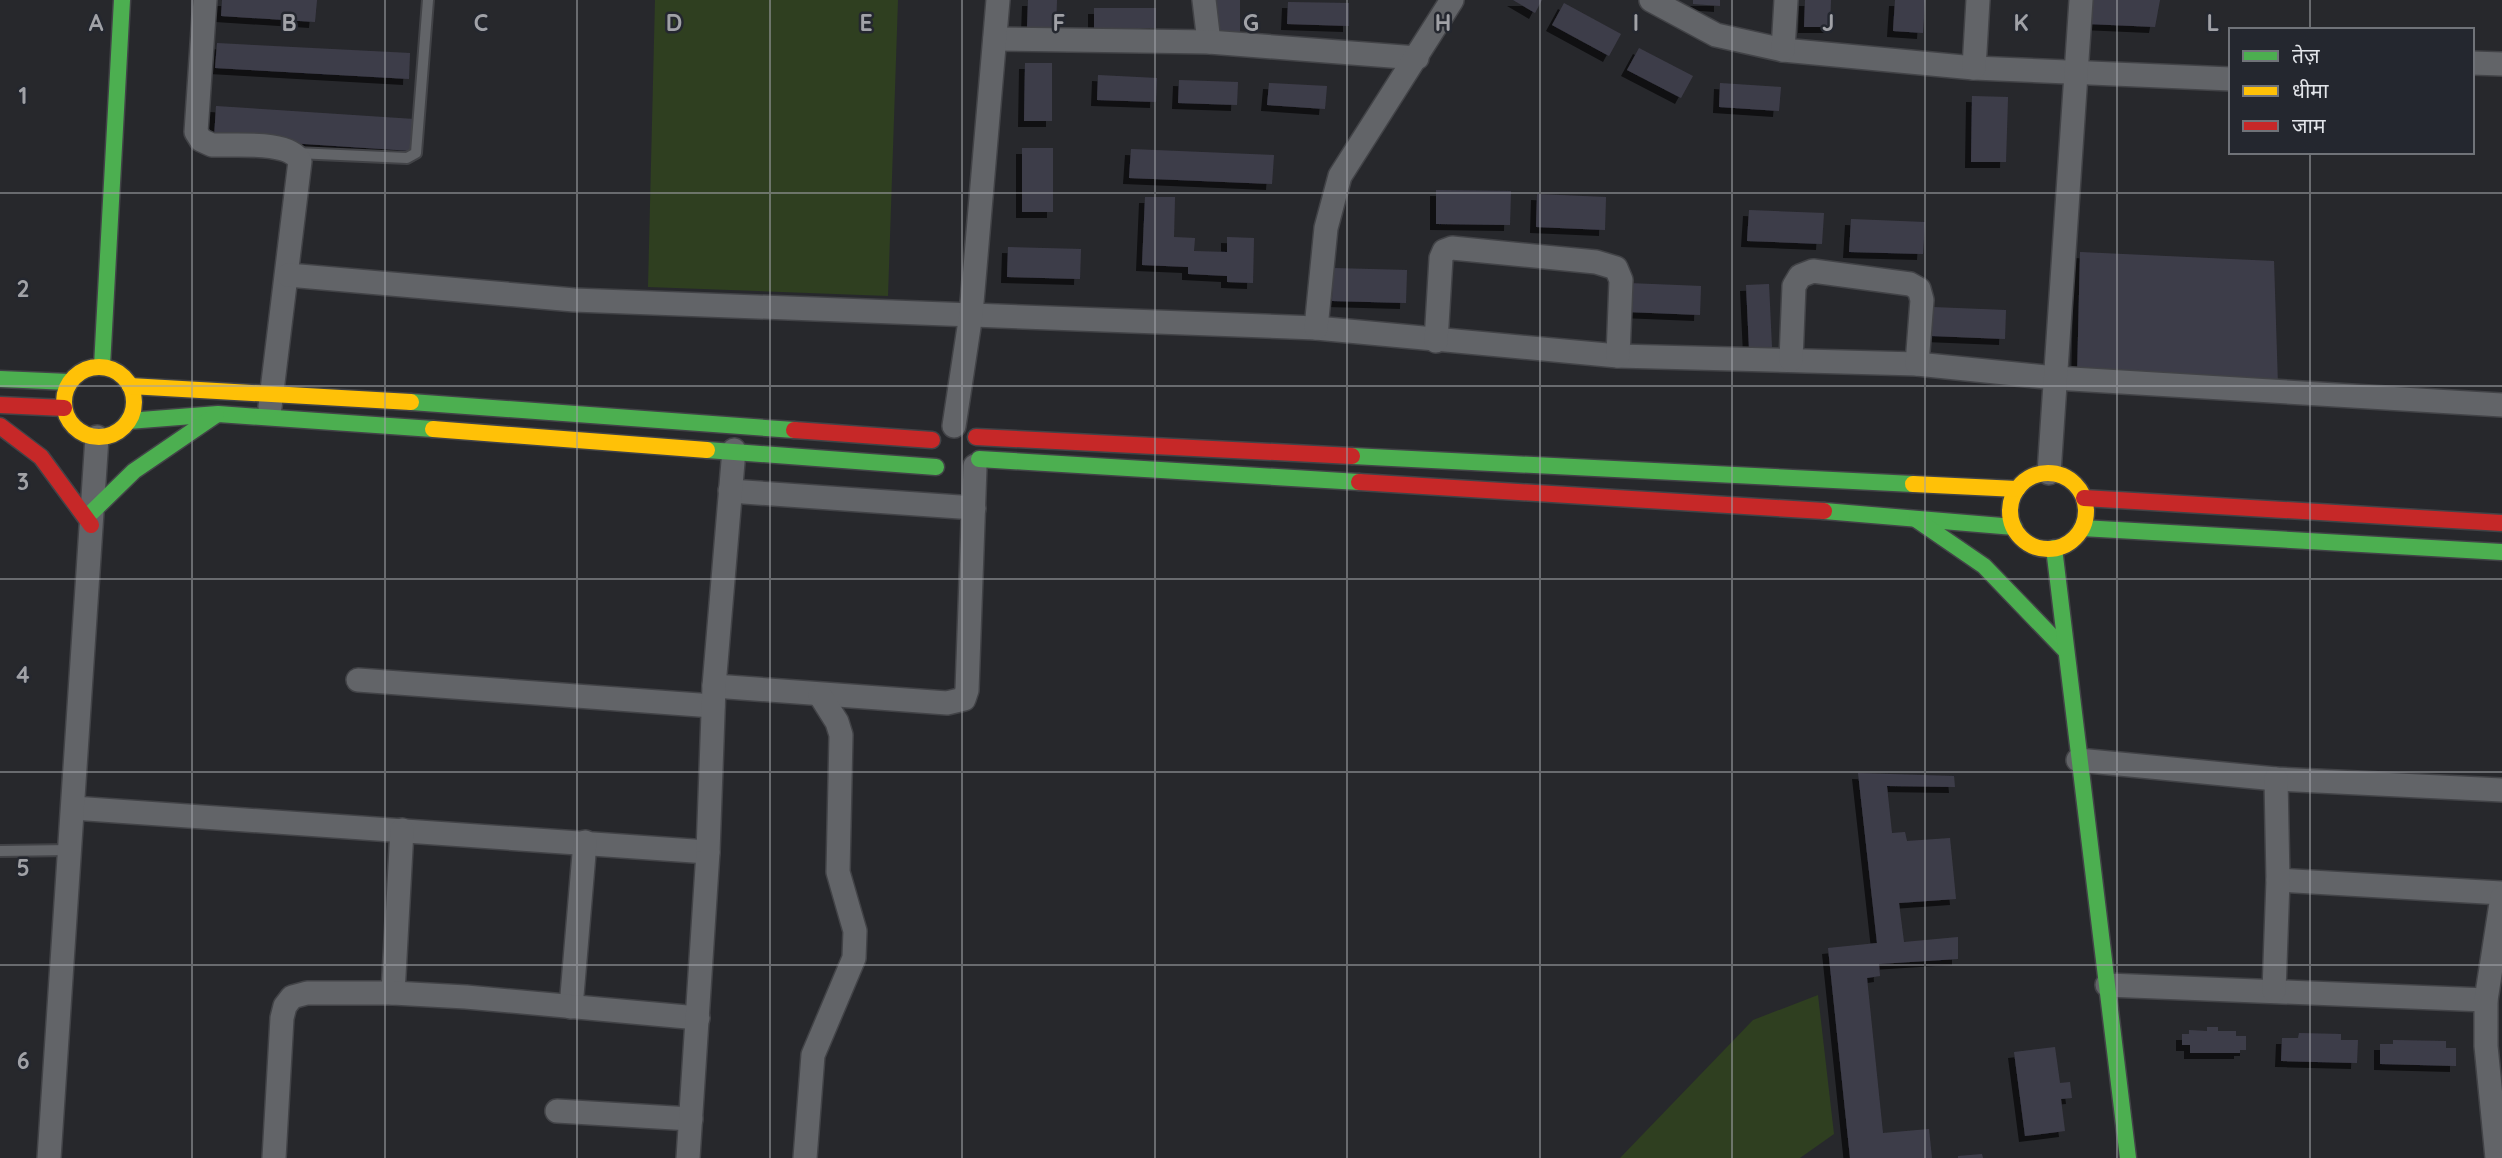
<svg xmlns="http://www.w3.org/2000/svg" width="2502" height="1158" font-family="Quicksand,'Noto Sans Devanagari',sans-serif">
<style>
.green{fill:#2f3f20}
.building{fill:#3e3d4a;filter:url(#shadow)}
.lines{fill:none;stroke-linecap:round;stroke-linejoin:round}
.lane-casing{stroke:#424347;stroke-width:14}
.street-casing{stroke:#424347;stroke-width:26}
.fast-casing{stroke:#424347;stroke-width:19}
.slow-casing{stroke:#424347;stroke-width:19}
.jam-casing{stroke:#424347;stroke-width:19}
.lane{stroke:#626468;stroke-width:10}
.street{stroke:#626468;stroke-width:23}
.fast{stroke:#4caf50;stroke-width:16}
.slow{stroke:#ffc107;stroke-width:16}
.jam{stroke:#c62828;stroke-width:16}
.grid{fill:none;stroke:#a1a2a7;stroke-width:2;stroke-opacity:0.55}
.grid-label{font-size:23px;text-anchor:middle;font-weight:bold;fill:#a1a2a7;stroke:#24272f;stroke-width:5;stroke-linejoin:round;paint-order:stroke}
</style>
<defs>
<filter id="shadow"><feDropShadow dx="-6" dy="6" stdDeviation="0" flood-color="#0009"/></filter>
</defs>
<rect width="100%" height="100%" fill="#27282c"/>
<g class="green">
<path d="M655,0h243l-10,296 -240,-9z"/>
<path d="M1818,995l16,139 -34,24h-180l133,-138z"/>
</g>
<g class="building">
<path d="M222,0h95l-2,22 -94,-6z"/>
<path d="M1028,0h29l-1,28 -29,-1z"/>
<path d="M1216,0h24v33h-25z"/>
<path d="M1513,0h29l-7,13z"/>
<path d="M1693,0h27v6l-27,-2z"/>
<path d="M1805,0h26l-1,27h-26z"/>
<path d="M1895,0h30l-2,33 -30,-2z"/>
<path d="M2090,0h70l-5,27 -67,-3z"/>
<path d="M1288,2l61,1v23l-62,-2z"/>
<path d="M1564,3l57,31 -12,22 -57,-31z"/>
<rect x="1094" y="8" width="62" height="20"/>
<path d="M217,43l193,10 -1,26 -194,-11z"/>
<path d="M1639,48l54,28 -12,22 -54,-28z"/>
<path d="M1025,63h27v58h-28z"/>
<path d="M1098,75l59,3 -1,24 -59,-2z"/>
<path d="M1179,80l59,2 -1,23 -59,-2z"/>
<path d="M1269,83l58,3 -2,23 -58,-4z"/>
<path d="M1720,83l61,4 -2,24 -60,-4z"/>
<path d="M1972,96l36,1 -2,65h-35z"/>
<path d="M216,106l198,13 -2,32 -198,-13z"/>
<rect x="1022" y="148" width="31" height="64"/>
<path d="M1131,149l143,6 -2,29 -143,-6z"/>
<path d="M1436,190l75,1 -1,34 -74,-1z"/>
<path d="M1537,194l69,3 -1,33 -69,-3z"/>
<path d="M1145,197h30l-1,40 21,1 -1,13 33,1v-15l27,1 -1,45 -26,-1v-6l-39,-2v-7l-46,-2z"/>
<path d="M1749,210l75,3 -2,31 -75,-3z"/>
<path d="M1851,219l74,3 -2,32 -74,-2z"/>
<path d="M1008,247l73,2 -1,30 -73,-2z"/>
<path d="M2080,252l194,9 4,125 -201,-9z"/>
<path d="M1333,268l74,2 -1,33 -74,-2z"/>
<path d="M1628,283l73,3 -1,29 -73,-3z"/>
<path d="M1769,284l3,64 -23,1 -3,-64z"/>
<path d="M1932,307l74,3 -1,29 -74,-3z"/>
<path d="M1858,773l96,3 1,11 -68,-1 5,47 13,-1 2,9 43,-3 6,61 -57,4 5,39 54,-5v22l-79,5 1,12 -13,2 16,155 46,-4 3,29h-82l-22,-210 49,-5z"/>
<path d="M2207,1027h11v4h18v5h10v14h-6v3h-50v-8h-8v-11h7v-4l18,1z"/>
<path d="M2299,1033l42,1v6h17l-1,23 -76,-2 1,-23h16z"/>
<path d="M2393,1040l53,1v7h10v18l-76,-2v-20h13z"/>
<path d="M2055,1047l5,36 10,-1 2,16 -11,1 4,32 -40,5 -11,-84z"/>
<path d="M1982,1154l1,4h-25v-2z"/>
</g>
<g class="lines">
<defs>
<g id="lane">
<path d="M296,153l111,5 9,-5 12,-153"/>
<path d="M0,851l70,-1"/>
</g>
<g id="street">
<path d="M205,0l-9,132 5,8 11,5c23,1 77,-5 88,16l-30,246"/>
<path d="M1204,0l5,42"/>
<path d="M1651,0l65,35 67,15 191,18 257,11"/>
<path d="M995,39l214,3 208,16"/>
<path d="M1783,50l3,-50"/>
<path d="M2472,63l30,1"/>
<path d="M1974,68l4,-68"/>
<path d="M288,275l286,25 742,28 302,28 299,8 138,14 447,27"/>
<path d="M1316,328l10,-100 14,-52 112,-176"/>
<path d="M1436,341l5,-83 3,-7 8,-3 144,14 20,6 5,12 -3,76"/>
<path d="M1791,360l3,-74 6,-10 13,-5 97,13 9,5 3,11 -5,64"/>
<path d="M954,426l17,-112 27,-314"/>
<path d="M2049,473l32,-473"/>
<path d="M730,491l244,17"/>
<path d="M358,680l355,26"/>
<path d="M714,686l233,17 17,-4 3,-9 8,-224"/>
<path d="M2078,760l198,19 226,11"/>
<path d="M73,808l635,44"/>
<path d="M2278,880l224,13"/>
<path d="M2107,985l379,15"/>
<path d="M2274,991l4,-111 -2,-101"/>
<path d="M393,993l9,-163"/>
<path d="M571,1007l14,-165"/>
<path d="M557,1111l134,8"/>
<path d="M49,1158l48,-721"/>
<path d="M274,1158l8,-140 3,-12 7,-9 15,-4h86l73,4 232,21"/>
<path d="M688,1158l20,-306 6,-166 20,-236"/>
<path d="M805,1158l8,-103 41,-97 1,-27 -17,-59 3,-137 -4,-13 -17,-27"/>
<path d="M2497,1158l-11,-112v-46l16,-103"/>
</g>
<g id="fast">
<path d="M102,366l20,-366"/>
<path d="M0,379l69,3"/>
<path d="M411,402l383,28"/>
<path d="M128,421l90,-7 215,15"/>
<path d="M707,450l229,17"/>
<path d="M1352,456l561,28"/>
<path d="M979,459l380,23"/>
<path d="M1824,511l190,16"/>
<path d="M92,512l42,-41 82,-56"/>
<path d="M1917,520l67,46 81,84"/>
<path d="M2082,528l420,24"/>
<path d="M2054,548l74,610"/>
</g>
<g id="slow">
<circle cx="99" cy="402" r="35"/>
<path d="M130,386l281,16"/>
<path d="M433,429l274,21"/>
<circle cx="2048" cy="511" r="38"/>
<path d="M1913,484l104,5"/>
</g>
<g id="jam">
<path d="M0,405l64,3"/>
<path d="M0,426l41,31 50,68"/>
<path d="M794,430l138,10"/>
<path d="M976,437l376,19"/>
<path d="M1359,482l465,29"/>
<path d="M2084,498l418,25"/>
</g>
</defs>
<use href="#lane" class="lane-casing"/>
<use href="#street" class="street-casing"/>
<use href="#fast" class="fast-casing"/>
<use href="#slow" class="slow-casing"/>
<use href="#jam" class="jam-casing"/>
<use href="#lane" class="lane"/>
<use href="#street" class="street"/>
<use href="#fast" class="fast"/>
<use href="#slow" class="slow"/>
<use href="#jam" class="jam"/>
</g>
<path class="grid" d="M192,0v1158M385,0v1158M577,0v1158M770,0v1158M962,0v1158M1155,0v1158M1347,0v1158M1540,0v1158M1732,0v1158M1925,0v1158M2117,0v1158M2310,0v30M2310,152v1006M0,193h2502M0,386h2502M0,579h2502M0,772h2502M0,965h2502"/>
<g class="grid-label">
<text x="96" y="31">A</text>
<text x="289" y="31">B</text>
<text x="481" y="31">C</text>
<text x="674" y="31">D</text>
<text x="866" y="31">E</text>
<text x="1059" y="31">F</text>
<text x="1251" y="31">G</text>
<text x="1443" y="31">H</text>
<text x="1636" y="31">I</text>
<text x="1828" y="31">J</text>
<text x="2021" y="31">K</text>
<text x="2213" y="31">L</text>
<text x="23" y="104">1</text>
<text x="23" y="297">2</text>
<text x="23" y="490">3</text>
<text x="23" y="683">4</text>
<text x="23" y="876">5</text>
<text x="23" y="1069">6</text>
</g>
<rect x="2229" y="28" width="245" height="126" fill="#24272f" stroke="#707379" stroke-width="2"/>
<rect x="2243" y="51" width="35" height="10" fill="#4caf50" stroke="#707379" stroke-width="2"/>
<text x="2292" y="63" font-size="21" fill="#e2e4e9">तेज़</text>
<rect x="2243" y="86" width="35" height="10" fill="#ffc107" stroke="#707379" stroke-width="2"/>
<text x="2292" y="98" font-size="21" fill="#e2e4e9">धीमा</text>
<rect x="2243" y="121" width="35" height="10" fill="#c62828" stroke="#707379" stroke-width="2"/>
<text x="2292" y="133" font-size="21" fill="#e2e4e9">जाम</text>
</svg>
